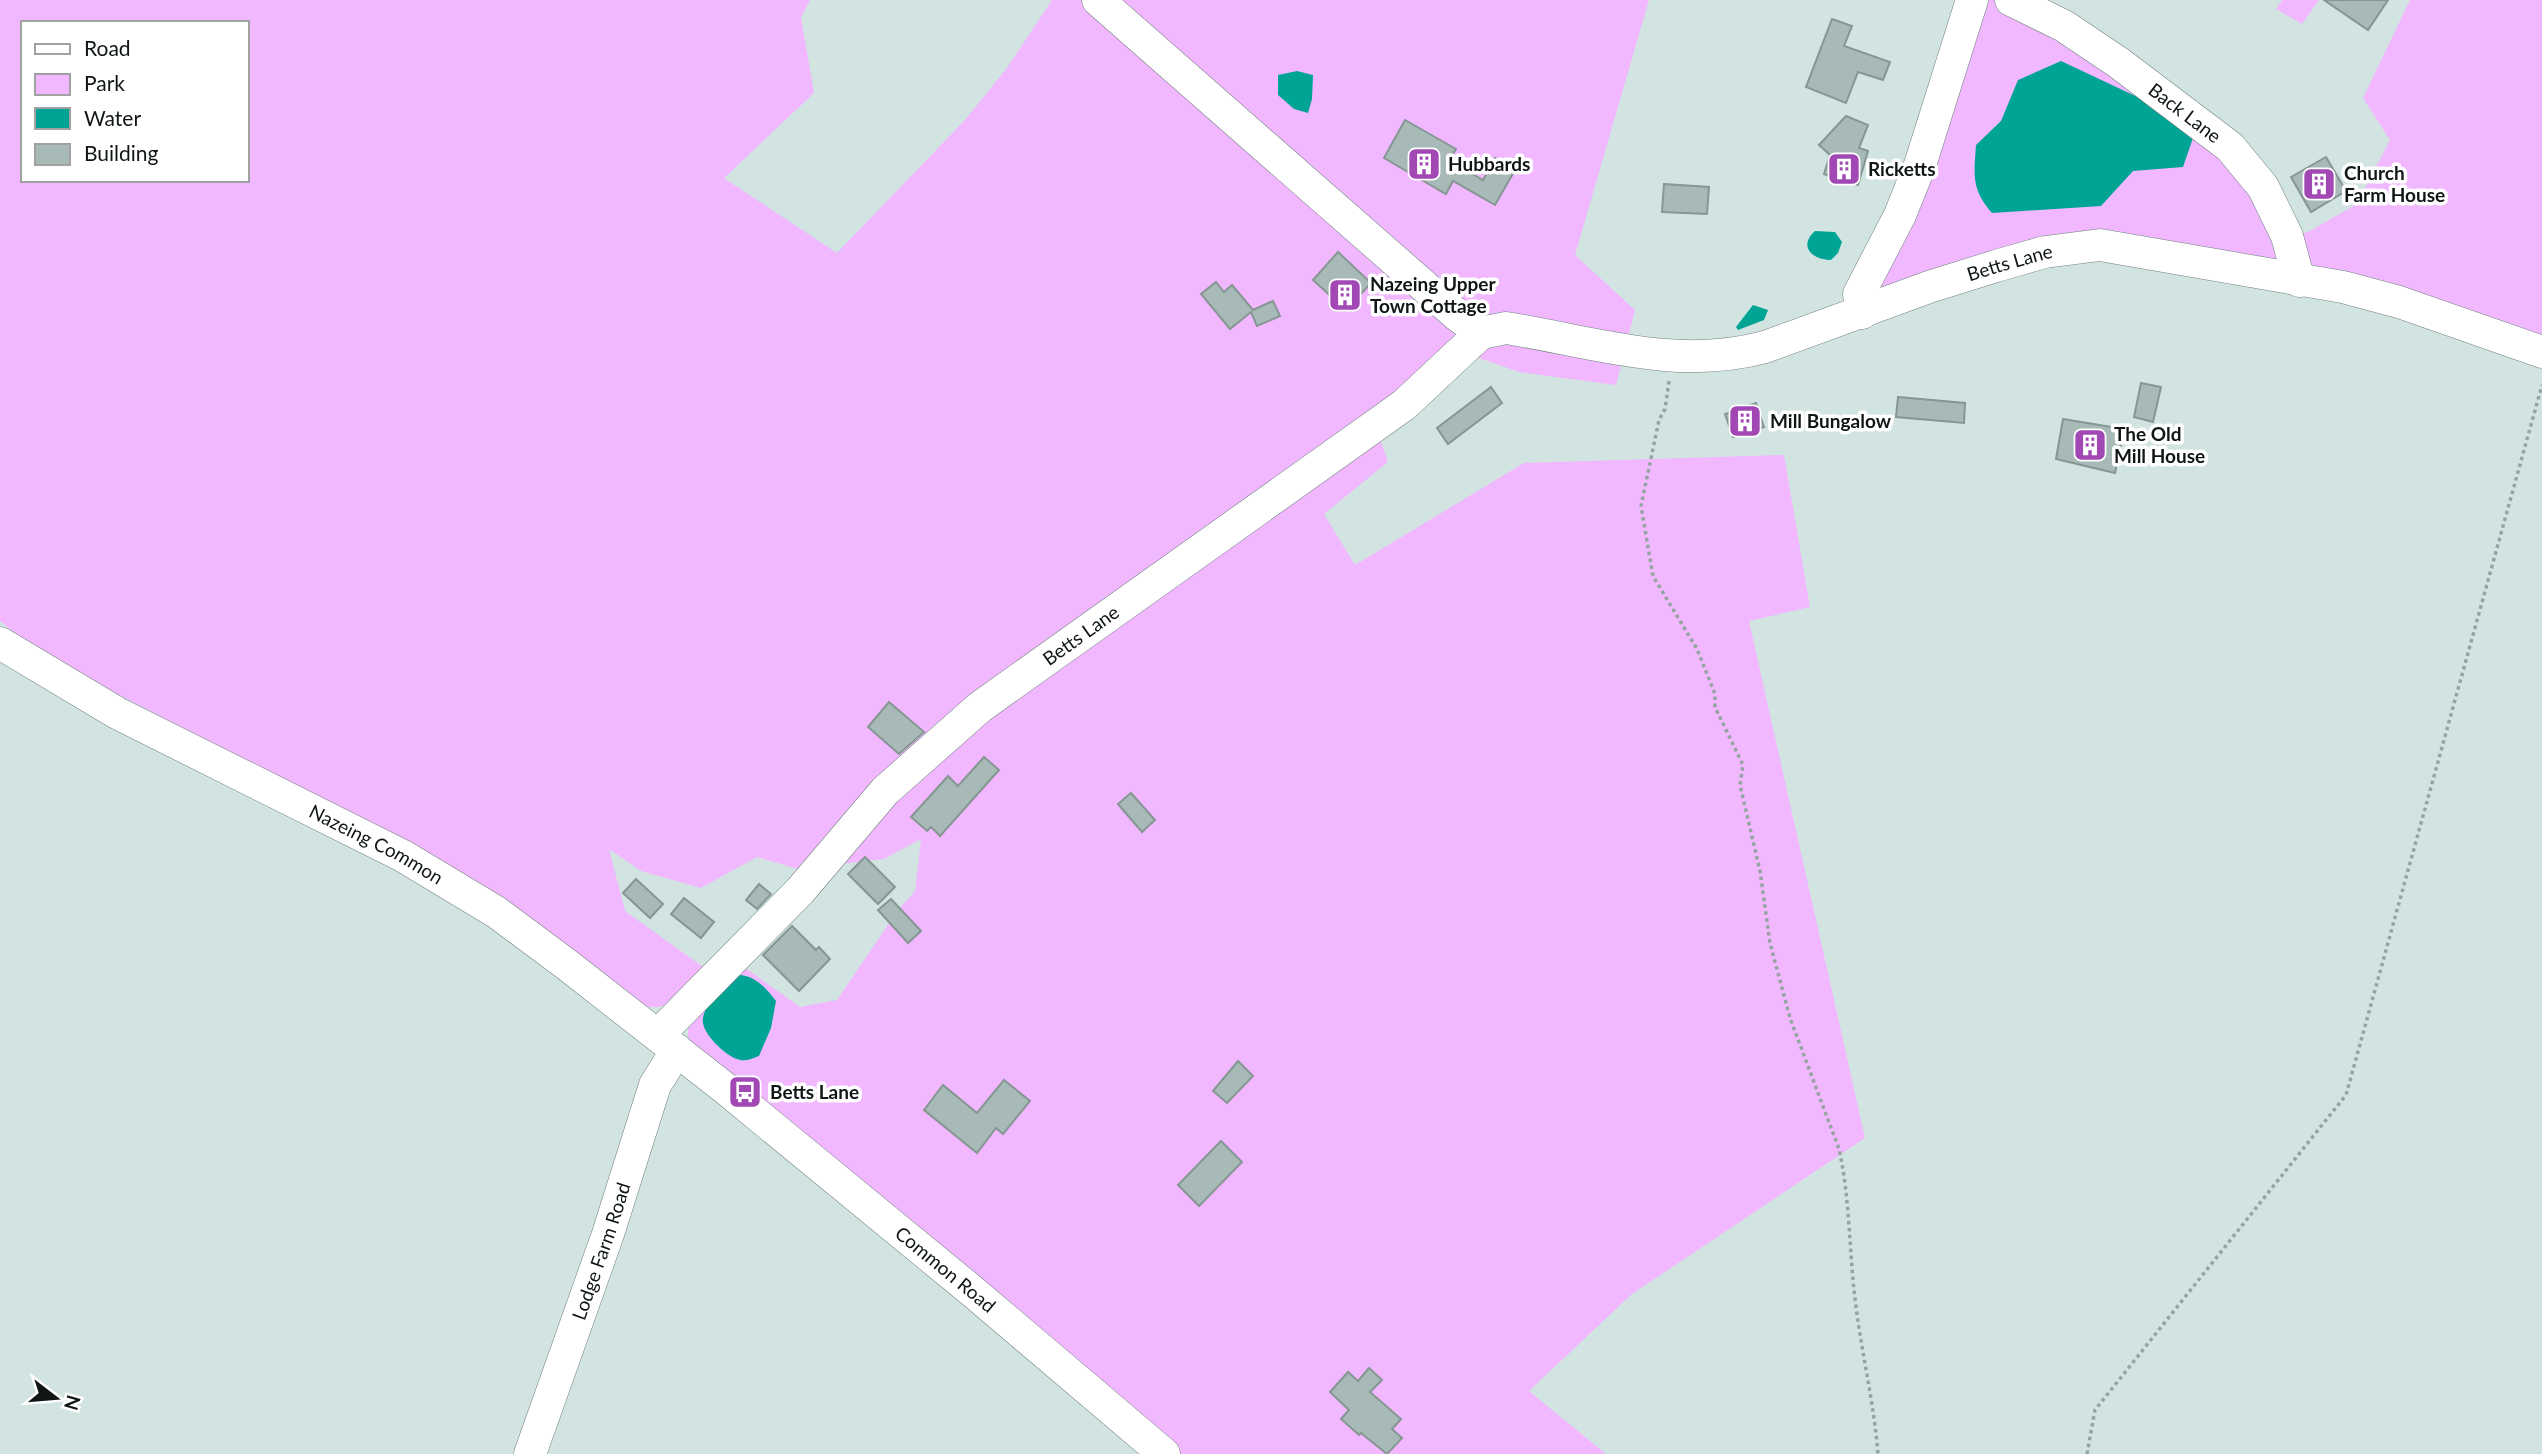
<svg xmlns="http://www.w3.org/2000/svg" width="2542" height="1454" font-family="Lato,sans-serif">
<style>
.green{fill:#f1b8ff;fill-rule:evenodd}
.water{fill:#00a495}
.building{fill:#a8bab7;stroke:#859693;stroke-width:2}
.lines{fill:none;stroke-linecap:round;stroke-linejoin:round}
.minor-casing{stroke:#70817e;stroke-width:33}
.path{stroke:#95a3a1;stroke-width:3.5;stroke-dasharray:3.5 3.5;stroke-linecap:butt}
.minor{stroke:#fff;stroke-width:32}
.labels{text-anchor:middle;stroke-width:7;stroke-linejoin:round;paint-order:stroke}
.street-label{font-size:19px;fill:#0f1615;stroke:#fff}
.poi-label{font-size:19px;font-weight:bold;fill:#0f1615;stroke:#fff;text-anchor:start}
</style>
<rect width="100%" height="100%" fill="#d2e4e1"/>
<g class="green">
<path d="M0,0h810l-9,17 13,76 -90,85 113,75 128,-133 42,-52 45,-68h597l-74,255 60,55 -19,75 -97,-13 -74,-26 -73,68 16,48 -64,52 31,51 169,-102 260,-8 26,152 -61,14 116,517 -233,156 -103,97 77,63h-425l-493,-414v-11l2,-9 51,-55 59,42 37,-7 61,-90 17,-19 6,-52 -37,20 -86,10 -41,-12 -56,31 -60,-17 -32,-22 16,62 81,58c-18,19 -34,44 -62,37l-269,-179 -281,-145 -78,-48 -16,-13zM23,23h224v157h-224z"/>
<path d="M1965,0h70l169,120 83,116 21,-4 49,-28 33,-64 -27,-42 47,-98h132v352l-33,-13 -409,-94 -238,68z"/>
<path d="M2282,0h37l-17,24 -26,-15z"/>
</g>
<g class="water">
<path d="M2061,61l85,40 47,37 -10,29 -50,4 -32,35 -109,7c-21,-24 -18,-38 -16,-68l25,-24 17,-41z"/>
<path d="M1297,71l16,4 -1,24 -4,14 -14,-4 -16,-14v-20z"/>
<path d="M1815,231l20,1 7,10 -4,11 -7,7c-19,0 -33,-14 -16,-29z"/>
<path d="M1753,305l15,5 -4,10 -26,10 -2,-3z"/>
<path d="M737,975c17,-1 30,14 39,26l-5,27 -12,28c-8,3 -14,6 -22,3 -12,-4 -37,-27 -34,-41 3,-17 23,-31 34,-43z"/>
</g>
<g class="building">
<path d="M2324,0h64l-20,30z"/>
<path d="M1832,19l20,7 -8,20 46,16 -7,18 -25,-8 -12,31 -40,-16z"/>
<path d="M1846,116l22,9 -9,23 9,3 -10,34 -34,-11 6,-19 -11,-10z"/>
<path d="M1405,120l51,29 -7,11 34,20 12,-22 20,12 -20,35 -42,-24 -7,13 -62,-36z"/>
<path d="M2326,157l20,34 -35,21 -20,-35z"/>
<path d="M1664,184l45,3 -2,27 -45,-2z"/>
<path d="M1338,252l33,31 -25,27 -33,-30z"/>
<path d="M1216,282l8,10 8,-7 21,25 20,-9 7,15 -23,10 -6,-14 -21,17 -29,-35z"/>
<path d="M2141,383l20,4 -8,35 -19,-5z"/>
<path d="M1491,387l11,16 -54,41 -11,-16z"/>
<path d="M1898,397l67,6 -1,20 -68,-6z"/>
<path d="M1756,403l8,24 -31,10 -8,-23z"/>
<path d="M2063,419l61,10 -9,44 -59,-14z"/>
<path d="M889,702l35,30 -25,22 -31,-27z"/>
<path d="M984,757l15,13 -59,66 -9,-9 -4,4 -16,-14 37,-41 10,10z"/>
<path d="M1131,793l24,27 -13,12 -24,-28z"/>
<path d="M865,857l30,30 -17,17 -30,-30z"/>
<path d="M636,879l27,25 -13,14 -27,-25z"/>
<path d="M759,884l12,10 -14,15 -11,-9z"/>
<path d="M684,898l30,24 -13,16 -30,-24z"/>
<path d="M891,899l30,32 -13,12 -30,-33z"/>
<path d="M792,926l24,24 3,-3 11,12 -31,32 -36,-36z"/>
<path d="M1238,1061l15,15 -26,27 -14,-12z"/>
<path d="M1004,1080l26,21 -27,33 -7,-6 -19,25 -53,-43 19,-25 34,28z"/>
<path d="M1221,1141l21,21 -43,44 -21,-21z"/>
<path d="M1369,1368l13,12 -12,12 31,27 -9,10 10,9 -15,16 -26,-21 -2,2 -18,-16 8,-9 -19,-18 18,-20 10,9z"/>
</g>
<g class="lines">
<defs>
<g id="minor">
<path d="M1098,0l359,315 24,18"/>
<path id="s1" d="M2011,0l53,26 55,37 111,84 33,40 24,49 12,45"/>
<path d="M1862,313l-3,-19 41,-79 20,-50 52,-165"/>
<path id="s2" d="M0,643l117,70 286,143 93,56 70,52 160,125 246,202 192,163"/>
<path id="s3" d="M658,1035l142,-144 85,-100 95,-84 424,-302 77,-72 25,-5c88,14 170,43 259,19l164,-60 67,-21 49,-14 55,-7 243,42 56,15 143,50"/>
<path id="s4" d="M530,1454l78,-220 47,-149 22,-35"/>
</g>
</defs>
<use href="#minor" class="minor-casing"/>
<g class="path">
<path d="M1669,381l-4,28 -6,11 -18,86 12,70 44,73 18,45v13l28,58 -3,20 20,86 10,72 20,75 49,131c11,49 10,100 16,150 6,52 19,103 23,155"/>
<path d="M2087,1454l8,-44 251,-315 196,-710"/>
</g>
<use href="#minor" class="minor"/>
</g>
<defs>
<symbol id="building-square" viewBox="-11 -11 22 22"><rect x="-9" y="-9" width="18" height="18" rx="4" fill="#a148b4" stroke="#fff"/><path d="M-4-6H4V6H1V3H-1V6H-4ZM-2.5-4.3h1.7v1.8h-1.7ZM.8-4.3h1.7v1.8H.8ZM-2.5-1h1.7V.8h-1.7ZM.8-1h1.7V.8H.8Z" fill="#fff"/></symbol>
<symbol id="bus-square" viewBox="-11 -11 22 22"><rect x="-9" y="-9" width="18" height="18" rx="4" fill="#a148b4" stroke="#fff"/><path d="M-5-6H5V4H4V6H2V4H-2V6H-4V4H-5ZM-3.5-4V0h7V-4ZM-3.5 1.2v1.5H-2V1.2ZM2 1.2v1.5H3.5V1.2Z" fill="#fff"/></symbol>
</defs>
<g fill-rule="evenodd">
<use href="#building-square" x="1405" y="145" width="38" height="38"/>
<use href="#building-square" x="1825" y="150" width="38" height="38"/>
<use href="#building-square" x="2300" y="165" width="38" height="38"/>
<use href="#building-square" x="1326" y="276" width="38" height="38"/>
<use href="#building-square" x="1726" y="402" width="38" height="38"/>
<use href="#building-square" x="2071" y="426" width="38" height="38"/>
<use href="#bus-square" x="726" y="1073" width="38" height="38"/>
</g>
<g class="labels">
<g class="street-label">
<text dy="7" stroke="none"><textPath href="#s1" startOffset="208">Back Lane</textPath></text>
<text dy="7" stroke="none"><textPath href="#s3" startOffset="1633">Betts Lane</textPath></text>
<text dy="7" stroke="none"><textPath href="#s3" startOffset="584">Betts Lane</textPath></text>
<text dy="7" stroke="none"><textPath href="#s2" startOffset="427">Nazeing Common</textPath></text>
<text dy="7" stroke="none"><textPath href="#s4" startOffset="215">Lodge Farm Road</textPath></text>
<text dy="7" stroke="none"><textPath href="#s2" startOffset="1139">Common Road</textPath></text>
</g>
<g class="poi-label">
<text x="1448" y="171">Hubbards</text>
<text x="1868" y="176">Ricketts</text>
<text x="2344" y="180">Church<tspan x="2344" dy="22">Farm House</tspan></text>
<text x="1370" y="291">Nazeing Upper<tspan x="1370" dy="22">Town Cottage</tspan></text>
<text x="1770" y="428">Mill Bungalow</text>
<text x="2114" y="441">The Old<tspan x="2114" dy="22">Mill House</tspan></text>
<text x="770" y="1099">Betts Lane</text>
</g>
</g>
<rect x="21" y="21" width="228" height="161" fill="#ffffff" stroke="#9fa2a1" stroke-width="2"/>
<rect x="35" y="44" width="35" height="10" fill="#ffffff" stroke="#9fa2a1" stroke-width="2"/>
<text x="84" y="56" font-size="21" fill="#0f1615">Road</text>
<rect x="35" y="74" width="35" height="21" fill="#f1b8ff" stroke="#9fa2a1" stroke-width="2"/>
<text x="84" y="91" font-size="21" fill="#0f1615">Park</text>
<rect x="35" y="108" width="35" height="21" fill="#00a495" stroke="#9fa2a1" stroke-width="2"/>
<text x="84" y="126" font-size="21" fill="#0f1615">Water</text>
<rect x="35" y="144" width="35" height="21" fill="#a8bab7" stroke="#9fa2a1" stroke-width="2"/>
<text x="84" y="161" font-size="21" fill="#0f1615">Building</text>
<g transform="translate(56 1398) rotate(106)" stroke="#ffffff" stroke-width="5" paint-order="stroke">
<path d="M0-5L12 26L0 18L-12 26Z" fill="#0f1615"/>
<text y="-10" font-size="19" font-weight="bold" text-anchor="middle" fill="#0f1615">N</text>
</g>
</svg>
